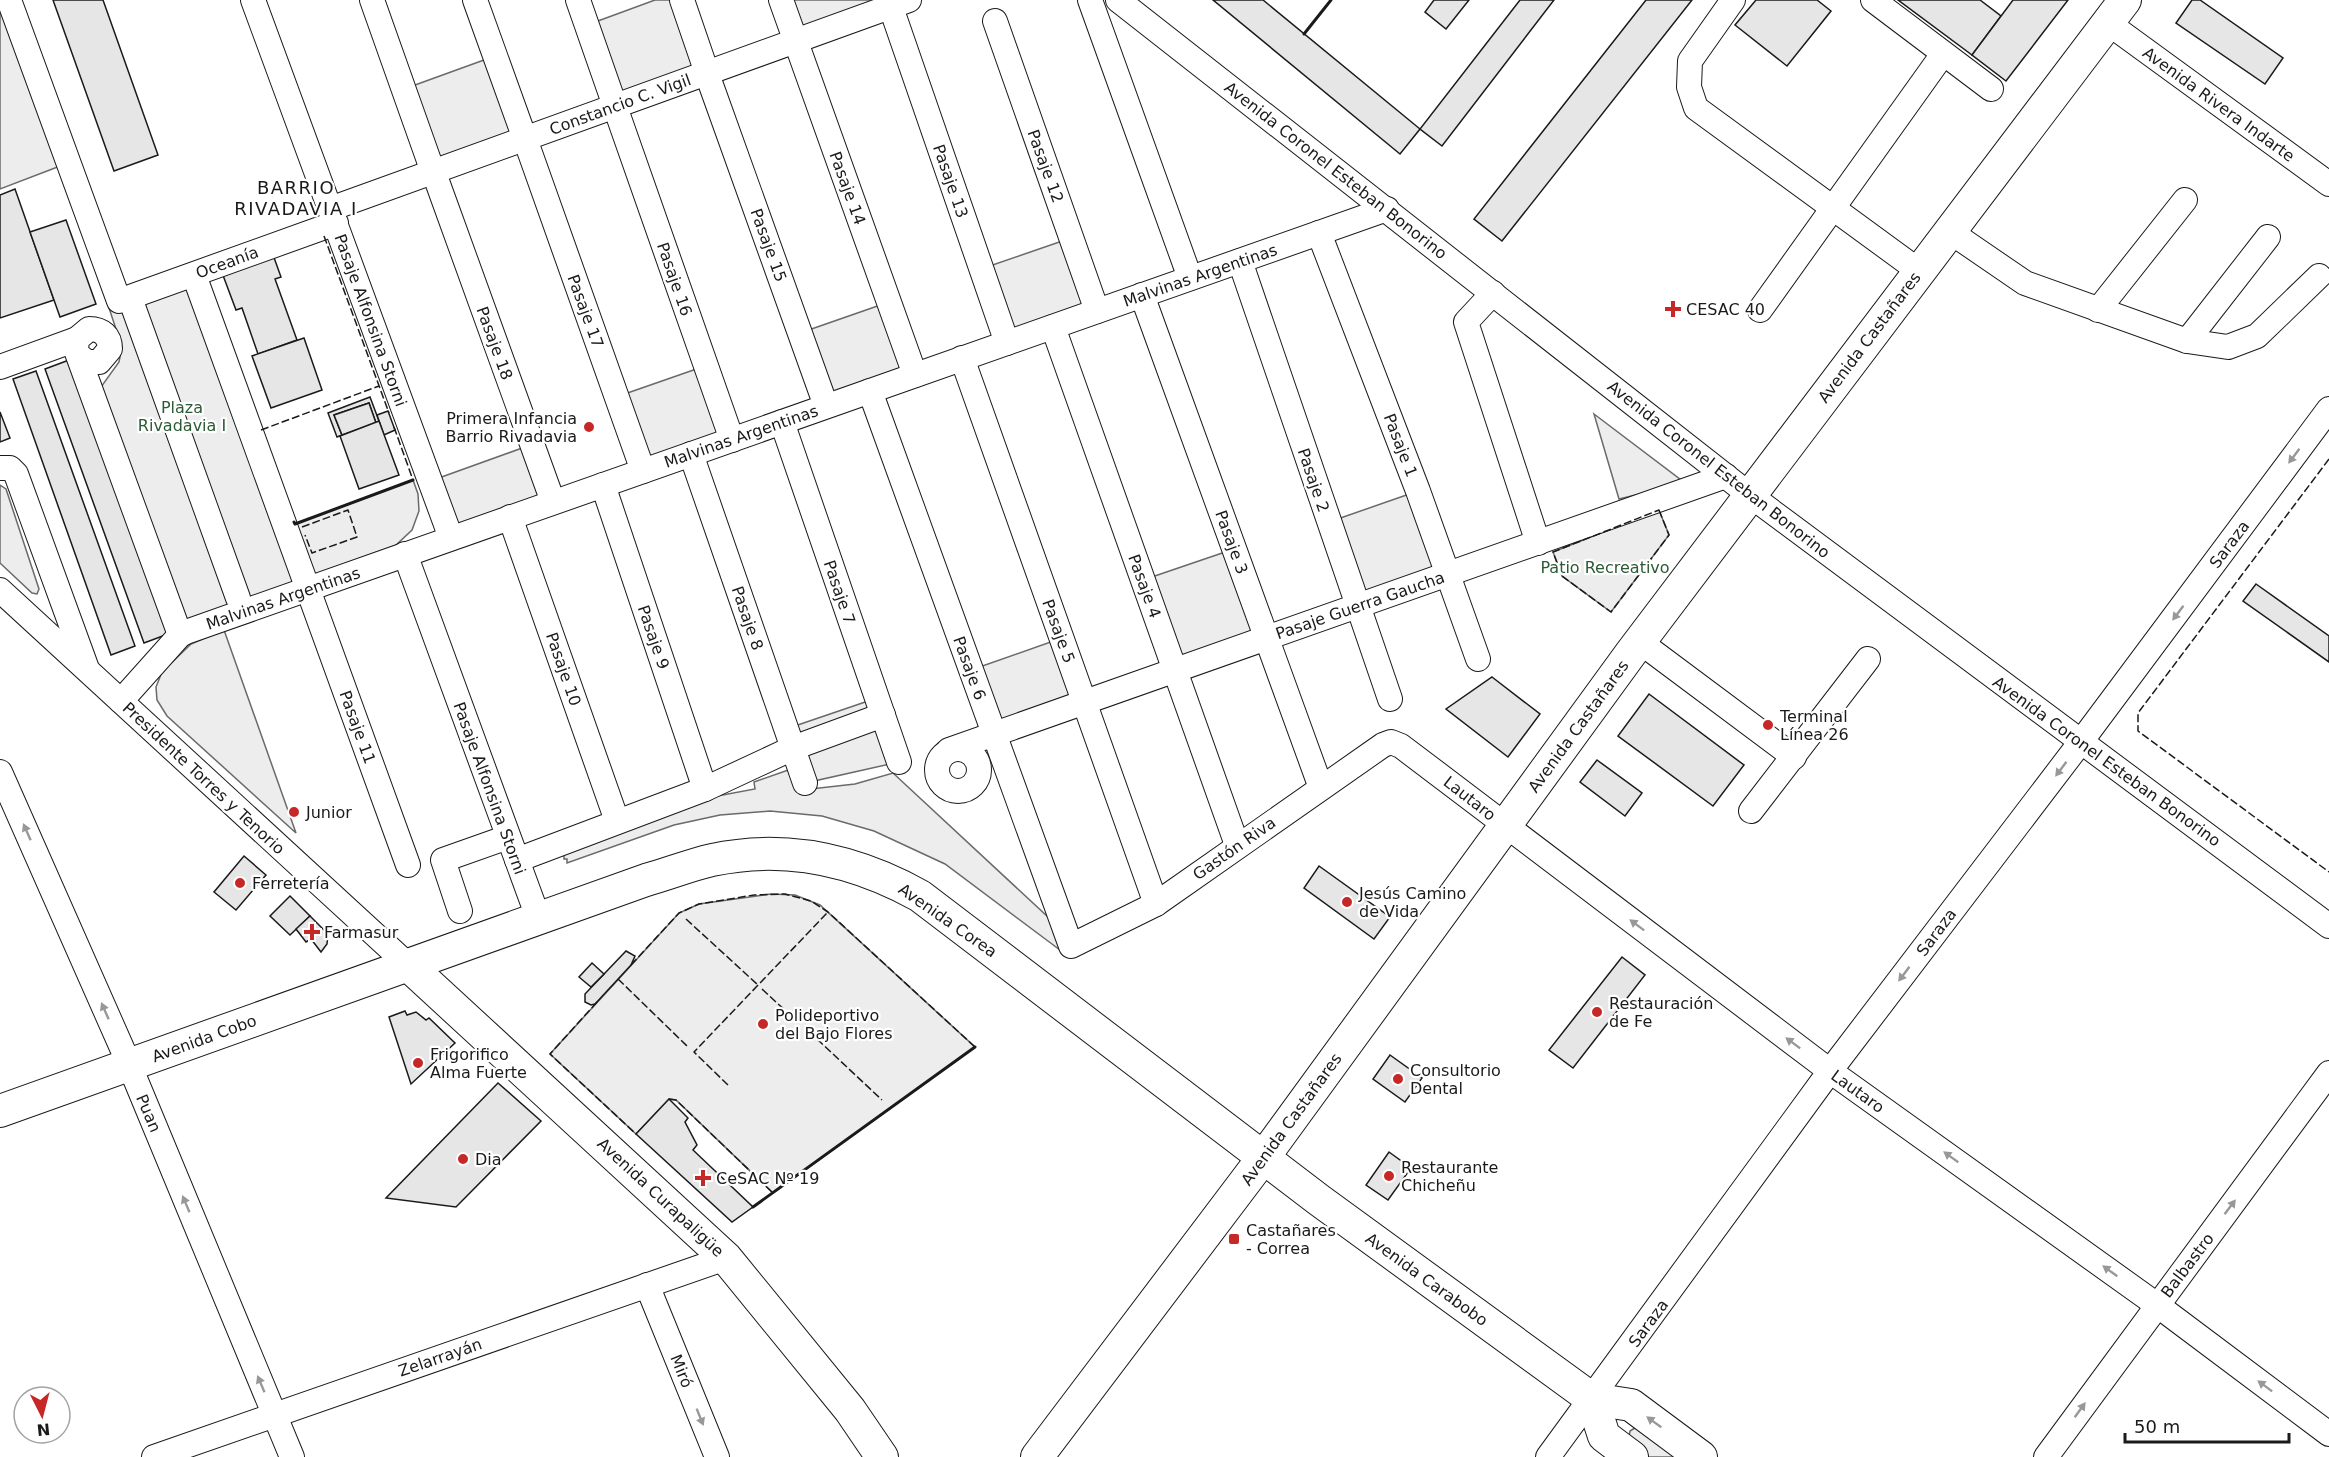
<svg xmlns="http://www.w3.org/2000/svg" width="2329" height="1457" font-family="'DejaVu Sans',sans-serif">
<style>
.built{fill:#ededed;stroke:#6a6a6a;stroke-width:1.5}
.building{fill:#e6e6e6;stroke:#1a1a1a;stroke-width:1.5}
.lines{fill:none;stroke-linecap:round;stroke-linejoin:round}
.minor-casing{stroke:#1a1a1a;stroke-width:26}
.major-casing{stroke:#1a1a1a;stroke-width:34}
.minor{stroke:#fff;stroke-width:24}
.major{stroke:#fff;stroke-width:32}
.fence{stroke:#1a1a1a;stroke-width:1.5;stroke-dasharray:8 3;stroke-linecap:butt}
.wall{stroke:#1a1a1a;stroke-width:3}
.oneway{fill:#989898}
.poi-dot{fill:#c62828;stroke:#fff;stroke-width:2}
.labels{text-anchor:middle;stroke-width:4.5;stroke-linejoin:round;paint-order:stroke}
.street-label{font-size:16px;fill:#1a1a1a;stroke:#fff}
.poi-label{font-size:16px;fill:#1a1a1a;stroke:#fff;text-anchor:start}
.park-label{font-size:16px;fill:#2b5a34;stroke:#fff}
.neighbourhood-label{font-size:18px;letter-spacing:1.5px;fill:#1a1a1a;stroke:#fff}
</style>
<rect width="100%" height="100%" fill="#fff"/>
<g class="built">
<path d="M0,0l68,163 -68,26z"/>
<path d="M655,0h27l25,73 -92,33 -28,-81z"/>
<path d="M781,0h107l-93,41z"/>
<path d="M495,56l30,83 -92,33 -29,-83z"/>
<path d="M1071,238l26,73 -90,32 -26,-74z"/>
<path d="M202,267l93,257 118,-44 5,14 1,17 -7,19 -16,15 -210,76 -85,-234 18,-25 3,-15 -15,-45z"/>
<path d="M889,302l26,73 -89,31 -26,-73z"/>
<path d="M705,366l27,74 -89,31 -27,-74z"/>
<path d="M1594,414l91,69 -66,16z"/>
<path d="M525,447l21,57 -89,32 -21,-57z"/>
<path d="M0,485l6,4 33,100 -2,5 -5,-1 -32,-30z"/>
<path d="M1418,491l30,83 -90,32 -29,-84z"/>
<path d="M1659,510l10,25 -58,77 -49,-36 -9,-24z"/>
<path d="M1234,549l33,89 -92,33 -32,-91z"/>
<path d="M224,630l72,203 -129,-117 -10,-16 -1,-13 6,-15 29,-28z"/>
<path d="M1062,638l23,65 -91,31 -23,-64z"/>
<path d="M877,698l22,64 -94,21 -19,-54z"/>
<path d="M794,768l8,22 53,-6 38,-11 155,144 20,39 -123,-92 -71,-33 -52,-15 -52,-5 -50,4 -46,10 -107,38v-4h-3v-9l148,-53 43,-8 -1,-7z"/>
<path d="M771,894l24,1 25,10 155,142 -202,146 -97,-93 -7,-1 -33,35 -86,-80 129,-141 20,-9z"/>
<path d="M1638,1426l45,31h-34l-21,-15 2,-11z"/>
</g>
<g class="building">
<path d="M53,0h50l55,155 -44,16z"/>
<path d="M1213,0h50l157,129 -20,25z"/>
<path d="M1434,0h35l-23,29 -21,-17z"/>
<path d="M1520,0h34l-112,146 -22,-17z"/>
<path d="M1646,0h46l-190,241 -28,-22z"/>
<path d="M1756,0h61l14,11 -44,55 -52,-41z"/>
<path d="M1898,0h82l21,16 -29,39z"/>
<path d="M2013,0h55l-62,81 -34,-26z"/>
<path d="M2192,0h8l83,58 -18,26 -89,-61z"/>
<path d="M15,189l39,111 -54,18v-123z"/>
<path d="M66,220l30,84 -36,13 -30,-85z"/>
<path d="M272,252l9,25 -6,2 22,61 -39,14 -16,-46 -6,2 -15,-40z"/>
<path d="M304,338l18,52 -51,18 -19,-52z"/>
<path d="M69,360l99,274 -24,9 -99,-274z"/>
<path d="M36,371l99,275 -24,9 -98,-276z"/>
<path d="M370,397l9,24 -3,2 -7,-20 -35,12 8,20 -5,2 -9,-24z"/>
<path d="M369,403l7,20 -34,12 -8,-20z"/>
<path d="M388,411l7,19 -11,5 -7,-20z"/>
<path d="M0,412l10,26 -10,4z"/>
<path d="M379,421l20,54 -40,14 -19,-53z"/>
<path d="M2256,584l73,52v26l-86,-61z"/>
<path d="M1492,677l48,37 -32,43 -62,-48z"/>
<path d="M1649,694l95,71 -31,41 -95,-70z"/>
<path d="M1597,760l45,33 -17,23 -45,-34z"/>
<path d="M244,856l22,19 -30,35 -22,-18z"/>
<path d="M1319,866l71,51 -16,22 -70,-51z"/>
<path d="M290,896l20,20 -20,19 -20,-19z"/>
<path d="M310,916l18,18 -1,10 -6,8 -10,-13 -5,3 -10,-13z"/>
<path d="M626,951l9,5 -4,9 -36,39 -4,1 -6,-3v-8z"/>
<path d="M1622,957l23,18 -72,93 -24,-18z"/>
<path d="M592,963l12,11 -13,13 -12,-10z"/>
<path d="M405,1011l2,4 9,-3 10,8 3,-2 26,25 -44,41 -22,-67z"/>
<path d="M1390,1055l32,23 -17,24 -32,-23z"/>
<path d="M498,1083l43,38 -85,86 -70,-9z"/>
<path d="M669,1099l19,19 -3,4 12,23 -4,5 60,57 -21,15 -96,-88z"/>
<path d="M1389,1152l22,16 -23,32 -22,-15z"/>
</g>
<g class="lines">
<defs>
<g id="minor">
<path d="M9,0l110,301 217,-78"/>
<path d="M253,0l198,538"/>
<path d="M372,0l61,172"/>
<path d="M475,0l50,139"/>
<path d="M578,0l37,106"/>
<path d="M682,0l25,73"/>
<path d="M781,0l134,375"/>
<path d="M1090,0l100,278"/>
<path d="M1118,0l633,496 578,430"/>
<path d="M1733,0l-43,61 -1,26 7,21 223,163"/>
<path d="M1873,0l118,89"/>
<path d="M895,19l112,324"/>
<path d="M995,21l102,290"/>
<path d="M2108,23l221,161"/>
<path d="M711,85l115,321"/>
<path d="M619,118l113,322"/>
<path d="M529,150l114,321"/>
<path d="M438,184l115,318"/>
<path d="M330,209l579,-209"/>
<path d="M1949,231l76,52 162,58 41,6 29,-11 62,-60"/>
<path d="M1319,233l99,258 60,168"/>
<path d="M1240,261l150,438"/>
<path d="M194,275l214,590"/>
<path d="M1493,293l-27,29 72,221"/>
<path d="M1142,295l179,493"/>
<path d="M130,298l108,300"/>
<path d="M1760,310l183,-256"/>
<path d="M2098,310l87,-110"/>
<path d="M1053,327l184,518"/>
<path d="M2187,341l81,-104"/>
<path d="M78,355l9,7h12l11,-13c0,-13 -8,-20 -21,-20l-12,10 -1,11 104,285"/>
<path d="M962,358l194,546"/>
<path d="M0,367l77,-28"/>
<path d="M870,391l201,555 85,-42 227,-159 8,-3 10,4 429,325 327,234 172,129"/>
<path d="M782,422l117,340"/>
<path d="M691,454l114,329"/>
<path d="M0,468h10l6,6 70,192"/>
<path d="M603,485l102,304"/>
<path d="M510,517l107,304"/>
<path d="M405,554l134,366"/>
<path d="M0,590l408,375"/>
<path d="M1640,642l154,115"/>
<path d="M121,701l59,-66 6,-3 1201,-423"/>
<circle cx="958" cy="770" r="21"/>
<path d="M949,750l777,-274"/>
<path d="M0,772l129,292 163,393"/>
<path d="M1751,811l117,-152"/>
<path d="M517,860l188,-71 88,-41 90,-33"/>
<path d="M460,911l-17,-51 65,-23"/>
<path d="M647,1285l70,172"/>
<path d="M154,1457l572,-199"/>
<path d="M1548,1457l282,-386 250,-328 249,-334"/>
<path d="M2046,1457l283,-384"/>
</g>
<g id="major">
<path d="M408,965l318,293 124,152 32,47"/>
<path d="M0,1111l646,-231c22,-6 44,-15 66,-20 74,-16 143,0 208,36l399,304 273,199 39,6 70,52"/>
<path d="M1592,1399l12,37 28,21"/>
<path d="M1037,1457l226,-299 368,-505 494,-653"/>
</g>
</defs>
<use href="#minor" class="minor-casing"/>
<use href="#major" class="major-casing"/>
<use href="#minor" class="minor"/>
<use href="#major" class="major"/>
<g class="fence">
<path d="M324,236l65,177"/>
<path d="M394,427l19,53"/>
<path d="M261,430l118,-44"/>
<path d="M2329,459l-191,254v18l191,141"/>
<path d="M1659,510l10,25 -58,77 -49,-36 -9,-24z"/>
<path d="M302,527l46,-17 9,27 -45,16 -7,-18"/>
<path d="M686,919l72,66"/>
<path d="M631,965l48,-52 20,-9 55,-9 31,-1 26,7 17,11 147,135"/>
<path d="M618,979l69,67"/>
<path d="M762,989l28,26"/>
<path d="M597,1002l-47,52 86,80"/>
<path d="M817,1039l65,61"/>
<path d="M728,1085l-34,-33 134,-140"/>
<path d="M669,1099l7,1 97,93"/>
</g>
<g class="wall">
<path d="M1304,34l27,-34"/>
<path d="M294,522l1,2 118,-44"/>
<path d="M753,1207l222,-160"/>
</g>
</g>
<defs><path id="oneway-solid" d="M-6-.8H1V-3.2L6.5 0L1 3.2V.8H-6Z" transform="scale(1.5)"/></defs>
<g class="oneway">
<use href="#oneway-solid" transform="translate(2294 456) rotate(127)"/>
<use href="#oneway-solid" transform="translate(2178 613) rotate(127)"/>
<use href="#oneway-solid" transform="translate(2061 769) rotate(127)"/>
<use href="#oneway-solid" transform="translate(27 832) rotate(-114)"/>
<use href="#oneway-solid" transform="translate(1637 925) rotate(-143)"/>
<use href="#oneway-solid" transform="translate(1904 974) rotate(127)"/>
<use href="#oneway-solid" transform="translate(105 1011) rotate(-114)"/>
<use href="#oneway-solid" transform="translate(1793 1043) rotate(-143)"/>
<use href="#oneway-solid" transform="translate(1951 1157) rotate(-144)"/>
<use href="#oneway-solid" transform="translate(186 1204) rotate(-113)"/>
<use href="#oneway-solid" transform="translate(2230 1207) rotate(-53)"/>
<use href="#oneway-solid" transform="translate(2110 1271) rotate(-144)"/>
<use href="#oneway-solid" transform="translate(261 1384) rotate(-113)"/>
<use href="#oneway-solid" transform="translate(2265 1386) rotate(-143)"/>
<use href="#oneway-solid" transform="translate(2080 1410) rotate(-54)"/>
<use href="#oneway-solid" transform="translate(700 1417) rotate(68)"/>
<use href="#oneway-solid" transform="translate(1654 1422) rotate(-144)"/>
</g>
<g class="poi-dot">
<path d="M1670 300h6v6h6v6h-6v6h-6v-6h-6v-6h6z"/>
<circle cx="589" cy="427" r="6"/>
<circle cx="1768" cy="725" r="6"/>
<circle cx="294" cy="812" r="6"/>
<circle cx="240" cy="883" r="6"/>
<circle cx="1347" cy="902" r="6"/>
<path d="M309 923h6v6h6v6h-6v6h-6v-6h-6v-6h6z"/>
<circle cx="1597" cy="1012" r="6"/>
<circle cx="763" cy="1024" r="6"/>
<circle cx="418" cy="1063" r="6"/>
<circle cx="1398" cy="1079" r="6"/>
<circle cx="463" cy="1159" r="6"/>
<circle cx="1389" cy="1176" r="6"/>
<path d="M700 1169h6v6h6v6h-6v6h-6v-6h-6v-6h6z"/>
<rect x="1228" y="1233" width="12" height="12" rx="3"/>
</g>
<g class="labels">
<g class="street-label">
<text transform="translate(620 104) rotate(-20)" y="6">Constancio C. Vigil</text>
<text transform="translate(2219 104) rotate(36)" y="6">Avenida Rivera Indarte</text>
<text transform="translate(1046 166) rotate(70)" y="6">Pasaje 12</text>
<text transform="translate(1336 170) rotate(38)" y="6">Avenida Coronel Esteban Bonorino</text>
<text transform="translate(951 181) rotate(71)" y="6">Pasaje 13</text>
<text transform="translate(848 188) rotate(70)" y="6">Pasaje 14</text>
<text transform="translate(769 245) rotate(70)" y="6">Pasaje 15</text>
<text transform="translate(227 262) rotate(-20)" y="6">Oceanía</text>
<text transform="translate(1200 275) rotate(-19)" y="6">Malvinas Argentinas</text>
<text transform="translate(675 279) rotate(71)" y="6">Pasaje 16</text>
<text transform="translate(586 311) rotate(70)" y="6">Pasaje 17</text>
<text transform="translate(371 320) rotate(70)" y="6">Pasaje Alfonsina Storni</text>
<text transform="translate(1869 337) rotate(-53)" y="6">Avenida Castañares</text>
<text transform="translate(495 343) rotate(70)" y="6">Pasaje 18</text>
<text transform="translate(741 436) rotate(-19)" y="6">Malvinas Argentinas</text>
<text transform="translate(1401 445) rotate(69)" y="6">Pasaje 1</text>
<text transform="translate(1719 469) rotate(38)" y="6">Avenida Coronel Esteban Bonorino</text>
<text transform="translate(1314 480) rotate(71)" y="6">Pasaje 2</text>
<text transform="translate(1232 542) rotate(70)" y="6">Pasaje 3</text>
<text transform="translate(2229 544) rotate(-53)" y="6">Saraza</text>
<text transform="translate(1145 586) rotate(70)" y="6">Pasaje 4</text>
<text transform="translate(840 592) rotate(71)" y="6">Pasaje 7</text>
<text transform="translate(283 598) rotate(-19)" y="6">Malvinas Argentinas</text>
<text transform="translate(1360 605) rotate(-19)" y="6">Pasaje Guerra Gaucha</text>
<text transform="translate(748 618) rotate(71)" y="6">Pasaje 8</text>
<text transform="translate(1059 631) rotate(70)" y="6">Pasaje 5</text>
<text transform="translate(654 637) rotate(71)" y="6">Pasaje 9</text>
<text transform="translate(970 668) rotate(70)" y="6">Pasaje 6</text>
<text transform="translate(564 669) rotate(71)" y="6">Pasaje 10</text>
<text transform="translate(1578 726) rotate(-54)" y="6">Avenida Castañares</text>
<text transform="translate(358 727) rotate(70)" y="6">Pasaje 11</text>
<text transform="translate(2107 761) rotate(36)" y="6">Avenida Coronel Esteban Bonorino</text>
<text transform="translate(204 778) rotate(43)" y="6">Presidente Torres y Tenorio</text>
<text transform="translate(490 788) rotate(70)" y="6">Pasaje Alfonsina Storni</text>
<text transform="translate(1470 798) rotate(38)" y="6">Lautaro</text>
<text transform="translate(1234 848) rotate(-35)" y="6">Gastón Riva</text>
<text transform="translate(948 920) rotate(35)" y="6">Avenida Corea</text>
<text transform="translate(1936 932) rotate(-53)" y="6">Saraza</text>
<text transform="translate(204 1038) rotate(-20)" y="6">Avenida Cobo</text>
<text transform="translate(1858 1091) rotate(36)" y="6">Lautaro</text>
<text transform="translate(149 1113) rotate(67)" y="6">Puan</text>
<text transform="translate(1291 1119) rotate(-54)" y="6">Avenida Castañares</text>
<text transform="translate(661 1197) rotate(43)" y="6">Avenida Curapaligüe</text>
<text transform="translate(2187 1265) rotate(-53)" y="6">Balbastro</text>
<text transform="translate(1427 1279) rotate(36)" y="6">Avenida Carabobo</text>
<text transform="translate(1648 1323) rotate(-54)" y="6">Saraza</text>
<text transform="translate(440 1357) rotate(-19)" y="6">Zelarrayán</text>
<text transform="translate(682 1371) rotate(68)" y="6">Miró</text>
</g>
<g class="poi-label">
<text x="1686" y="315">CESAC 40</text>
<text x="577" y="424" text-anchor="end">Primera Infancia<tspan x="577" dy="18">Barrio Rivadavia</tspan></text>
<text x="1780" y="722">Terminal<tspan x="1780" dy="18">Línea 26</tspan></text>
<text x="306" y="818">Junior</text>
<text x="252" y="889">Ferretería</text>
<text x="1359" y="899">Jesús Camino<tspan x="1359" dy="18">de Vida</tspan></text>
<text x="324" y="938">Farmasur</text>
<text x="1609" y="1009">Restauración<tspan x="1609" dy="18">de Fe</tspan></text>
<text x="775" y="1021">Polideportivo<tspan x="775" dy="18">del Bajo Flores</tspan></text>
<text x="430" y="1060">Frigorifico<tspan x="430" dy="18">Alma Fuerte</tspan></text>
<text x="1410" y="1076">Consultorio<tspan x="1410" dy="18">Dental</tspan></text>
<text x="475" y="1165">Dia</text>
<text x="1401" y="1173">Restaurante<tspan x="1401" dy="18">Chicheñu</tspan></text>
<text x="716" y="1184">CeSAC Nº 19</text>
<text x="1246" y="1236">Castañares<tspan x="1246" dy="18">- Correa</tspan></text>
</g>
<g class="park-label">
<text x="182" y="413">Plaza<tspan x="182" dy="18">Rivadavia I</tspan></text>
<text x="1605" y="573">Patio Recreativo</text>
</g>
<g class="neighbourhood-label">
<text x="296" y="194">BARRIO<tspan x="296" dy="21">RIVADAVIA I</tspan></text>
</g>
</g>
<g transform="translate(42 1415) rotate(174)"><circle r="28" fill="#ffffff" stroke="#a3a3a3" stroke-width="1.5"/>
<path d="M0-4.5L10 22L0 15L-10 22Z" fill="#c62828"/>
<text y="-9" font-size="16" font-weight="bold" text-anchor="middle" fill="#1a1a1a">N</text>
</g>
<path d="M2125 1433v9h164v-9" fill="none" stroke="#1a1a1a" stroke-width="3"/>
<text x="2134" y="1433" font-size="18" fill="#1a1a1a" stroke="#ffffff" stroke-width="4.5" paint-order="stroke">50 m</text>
</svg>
